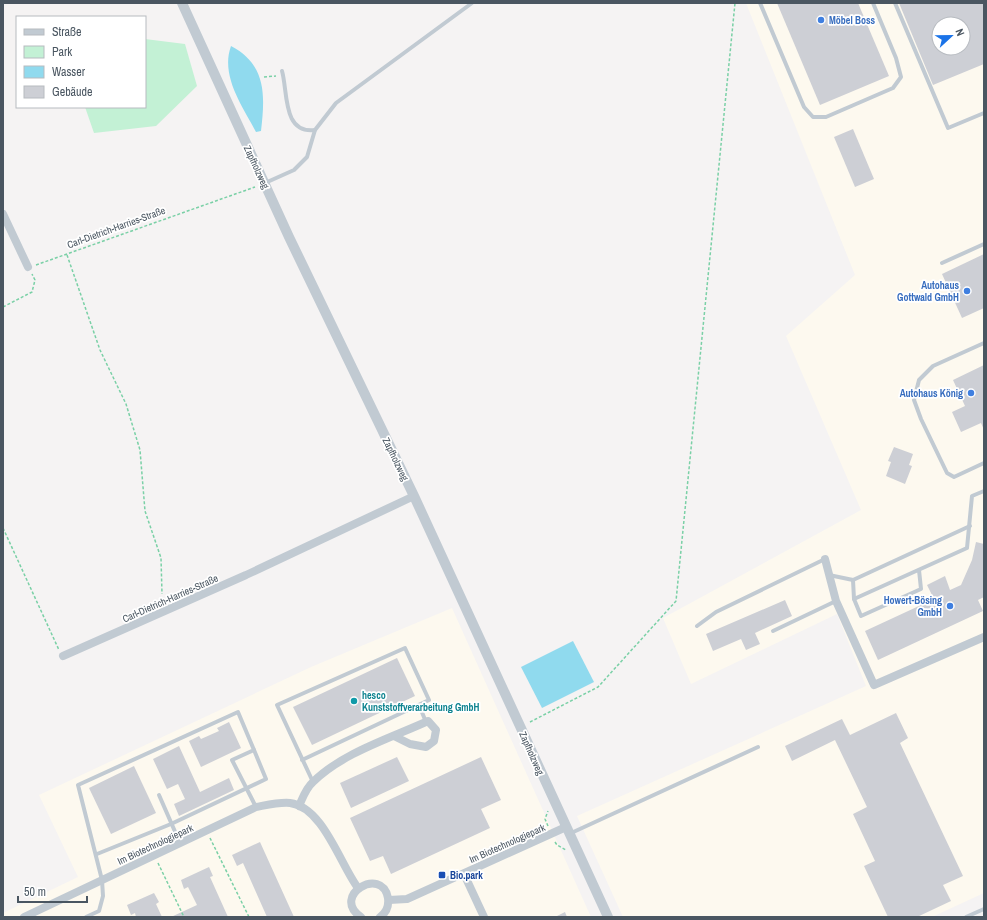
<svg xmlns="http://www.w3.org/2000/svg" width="987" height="920" font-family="'Archivo Narrow',sans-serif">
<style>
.commercial{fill:#fdf9ef;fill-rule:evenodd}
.green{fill:#c3f1d5}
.water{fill:#90daee}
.building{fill:#cdcfd5;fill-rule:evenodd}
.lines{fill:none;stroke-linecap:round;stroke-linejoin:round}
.path{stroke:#7ad0a6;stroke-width:1.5;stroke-dasharray:3 2;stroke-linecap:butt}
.service{stroke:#c1cad2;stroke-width:4}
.minor{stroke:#c1cad2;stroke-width:8}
.tertiary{stroke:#c1cad2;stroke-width:10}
.shop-dot{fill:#3f7fe0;stroke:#fff;stroke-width:1.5}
.culture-dot{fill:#0f9aa8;stroke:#fff;stroke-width:1.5}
.transit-dot{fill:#1a4fb4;stroke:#fff;stroke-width:1.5}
.labels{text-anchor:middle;stroke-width:3.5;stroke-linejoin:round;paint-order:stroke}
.shop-label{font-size:10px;font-weight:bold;fill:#366cbe;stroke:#fff;text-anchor:end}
.street-label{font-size:10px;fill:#4a5661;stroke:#fff}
.culture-label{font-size:10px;font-weight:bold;fill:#0d838f;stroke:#fff;text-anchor:start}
.transit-label{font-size:10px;font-weight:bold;fill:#164399;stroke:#fff;text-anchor:start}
</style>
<rect width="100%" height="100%" fill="#f5f3f3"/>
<g class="commercial">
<path d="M746,3h238v890l-52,24h-309l-46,-101 289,-130 -29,-72 -146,70 -28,-66 198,-108 -75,-174 69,-61zM939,24h24v24h-24z"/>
<path d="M452,608l139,309h-588v-4l75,-36 -39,-82 272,-128z"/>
</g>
<path class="green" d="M145,39l40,5 12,42 -41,40 -62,7 -9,-26h60z"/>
<g class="water">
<path d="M231,46c36,19 34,50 30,85l-5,1c-13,-25 -36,-56 -25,-86z"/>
<path d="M573,641l21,41 -52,26 -21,-41z"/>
</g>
<g class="building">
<path d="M777,3h81l31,73 -69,29z"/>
<path d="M899,3h85v61l-51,21zM939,24h24v24h-24z"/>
<path d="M853,129l21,50 -19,8 -21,-50z"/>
<path d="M984,254v54l-22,10 -20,-44z"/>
<path d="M984,365v65l-3,-7 -20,9 -9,-20 13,-6 -12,-26z"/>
<path d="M894,447l19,7 -4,11 3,1 -7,18 -19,-8 5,-14 -3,-1z"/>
<path d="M976,542l8,2v53l-6,3 5,11 -105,49 -13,-29 69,-32 -7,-14 18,-9 5,14 11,-5 11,-25z"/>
<path d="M785,600l7,16 -37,17 5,11 -14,6 -5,-11 -28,12 -7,-17z"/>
<path d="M397,658l18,38 -103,49 -19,-38z"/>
<path d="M896,713l12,25 -8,5 63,133 -20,9 8,16 -34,16h-29l-24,-51 11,-5 -22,-47 14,-7 -32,-67 -43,21 -7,-15 57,-27 8,16z"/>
<path d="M229,722l12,26 -40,19 -12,-26 10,-5 2,3 18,-8 -2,-3z"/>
<path d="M179,746l21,46 29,-14 5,12 -55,26 -5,-12 11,-5 -7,-15 -11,5 -14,-30z"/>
<path d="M397,757l12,24 -58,27 -11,-25z"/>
<path d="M481,757l20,43 -20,9 9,19 -99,46 -8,-18 -13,5 -20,-43z"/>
<path d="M134,766l22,47 -45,21 -22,-46z"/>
<path d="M260,842l34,75h-27l-24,-54 -6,3 -5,-11z"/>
<path d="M209,867l4,9 -3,1 18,40h-57l26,-12 -9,-18 -4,2 -3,-9z"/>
<path d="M154,893l5,9 -3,2 6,13h-26l-1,-4 -4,2 -4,-10z"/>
<path d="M565,912l2,5h-12z"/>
</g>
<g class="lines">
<g class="path">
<path d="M264,77l12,-1"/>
<path d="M67,255l33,95 26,54 14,46 5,61 16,47 1,36"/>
<path d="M36,265l219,-78"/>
<path d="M3,307l29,-15 3,-12 -3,-6"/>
<path d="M3,528l56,122"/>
<path d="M530,722l68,-35 78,-86 59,-598"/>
<path d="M548,826l-3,-7 3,-8"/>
<path d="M210,838l39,79"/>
<path d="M555,842l2,3 9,5"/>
<path d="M158,863l26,54"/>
</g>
<g class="service">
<path d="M760,3l44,104 9,10h13l67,-29 8,-11 -5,-19 -23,-55"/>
<path d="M895,3l53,125 36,-15"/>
<path d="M282,71c6,20 0,63 33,59"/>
<path d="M265,183l29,-13 13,-13 8,-27 21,-27 136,-100"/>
<path d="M942,263l42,-19"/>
<path d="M984,343l-51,23 -14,14 -5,20 7,19 26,54 7,4 30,-14"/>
<path d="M919,570l2,19 -60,27 -7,-17 113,-51 5,-52 12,-5"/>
<path d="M829,575l24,5 117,-54"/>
<path d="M853,580l1,19"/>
<path d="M697,626l19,-14 109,-53"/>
<path d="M773,631l63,-30"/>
<path d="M419,705l7,17"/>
<path d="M302,760l127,-60 -24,-52 -128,57 36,77"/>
<path d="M159,795l21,48"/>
<path d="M569,834l189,-87"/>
<path d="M97,854l74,-30 95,-45 -12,-29"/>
<path d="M86,917l13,-6 4,-15 -1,-16 -24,-95 160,-73 16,38 -22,10 24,47"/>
<path d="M966,917l18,-8"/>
</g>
<g class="minor">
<path d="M3,214l25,53"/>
<path d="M825,559l11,42 38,84 110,-48"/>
<path d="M63,656l183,-81 168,-79"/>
<path d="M299,806c4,-9 7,-18 14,-24 29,-29 78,-44 115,-61l8,9 -2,11 -8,6 -16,-3 -16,-8"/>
<path d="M464,874l20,43"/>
<path d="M389,900l18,-1 159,-72"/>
<path d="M24,917l232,-110c11,-2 23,-5 34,-4 33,4 50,61 68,85"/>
<path d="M361,917c-31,-21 21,-52 27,-19 1,8 -2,15 -8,19"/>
</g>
<path class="tertiary" d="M182,3l107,234 125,259 194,421"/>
</g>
<g class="shop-dot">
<circle cx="821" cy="20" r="4"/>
<circle cx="967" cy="291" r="4"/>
<circle cx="971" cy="393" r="4"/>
<circle cx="950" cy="606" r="4"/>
</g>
<circle class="culture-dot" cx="354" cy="701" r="4"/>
<rect class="transit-dot" x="438" y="871" width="8" height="8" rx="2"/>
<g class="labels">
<g class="shop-label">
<text x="829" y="24" text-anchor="start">Möbel Boss</text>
<text x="959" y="289">Autohaus<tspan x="959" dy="12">Gottwald GmbH</tspan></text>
<text x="963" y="397">Autohaus König</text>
<text x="942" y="604">Howert-Bösing<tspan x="942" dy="12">GmbH</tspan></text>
</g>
<g class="street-label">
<text transform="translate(257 167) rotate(65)" y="4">Zapfholzweg</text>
<text transform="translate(116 227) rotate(-20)" y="4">Carl-Dietrich-Harries-Straße</text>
<text transform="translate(396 459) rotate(64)" y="4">Zapfholzweg</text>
<text transform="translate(170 598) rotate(-24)" y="4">Carl-Dietrich-Harries-Straße</text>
<text transform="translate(532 753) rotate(66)" y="4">Zapfholzweg</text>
<text transform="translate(507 843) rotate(-24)" y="4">Im Biotechnologiepark</text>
<text transform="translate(155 844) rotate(-25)" y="4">Im Biotechnologiepark</text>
</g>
<g class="culture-label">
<text x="362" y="699">hesco<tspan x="362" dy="12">Kunststoffverarbeitung GmbH</tspan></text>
</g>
<g class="transit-label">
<text x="450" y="879">Bio.park</text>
</g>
</g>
<rect width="987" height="920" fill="none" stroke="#4a5661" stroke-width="8"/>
<rect x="16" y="16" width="130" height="92" fill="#ffffff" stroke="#b7bbc0"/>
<rect x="24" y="29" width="20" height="6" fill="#c1cad2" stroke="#b7bbc0"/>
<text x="52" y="36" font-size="12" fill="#4a5661">Straße</text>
<rect x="24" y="46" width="20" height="12" fill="#c3f1d5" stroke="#b7bbc0"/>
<text x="52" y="56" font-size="12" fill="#4a5661">Park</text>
<rect x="24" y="66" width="20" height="12" fill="#90daee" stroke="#b7bbc0"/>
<text x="52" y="76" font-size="12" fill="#4a5661">Wasser</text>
<rect x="24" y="86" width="20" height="12" fill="#cdcfd5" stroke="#b7bbc0"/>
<text x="52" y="96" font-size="12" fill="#4a5661">Gebäude</text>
<g transform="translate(951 36) rotate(68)"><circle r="19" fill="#ffffff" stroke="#b7bbc0"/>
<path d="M0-3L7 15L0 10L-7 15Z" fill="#1a73e8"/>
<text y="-6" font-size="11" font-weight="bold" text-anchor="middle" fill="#4a5661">N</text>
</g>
<path d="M18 896v6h69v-6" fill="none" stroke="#4a5661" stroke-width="2"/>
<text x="24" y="896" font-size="12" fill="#4a5661" stroke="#ffffff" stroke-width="3" paint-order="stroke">50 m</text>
</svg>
